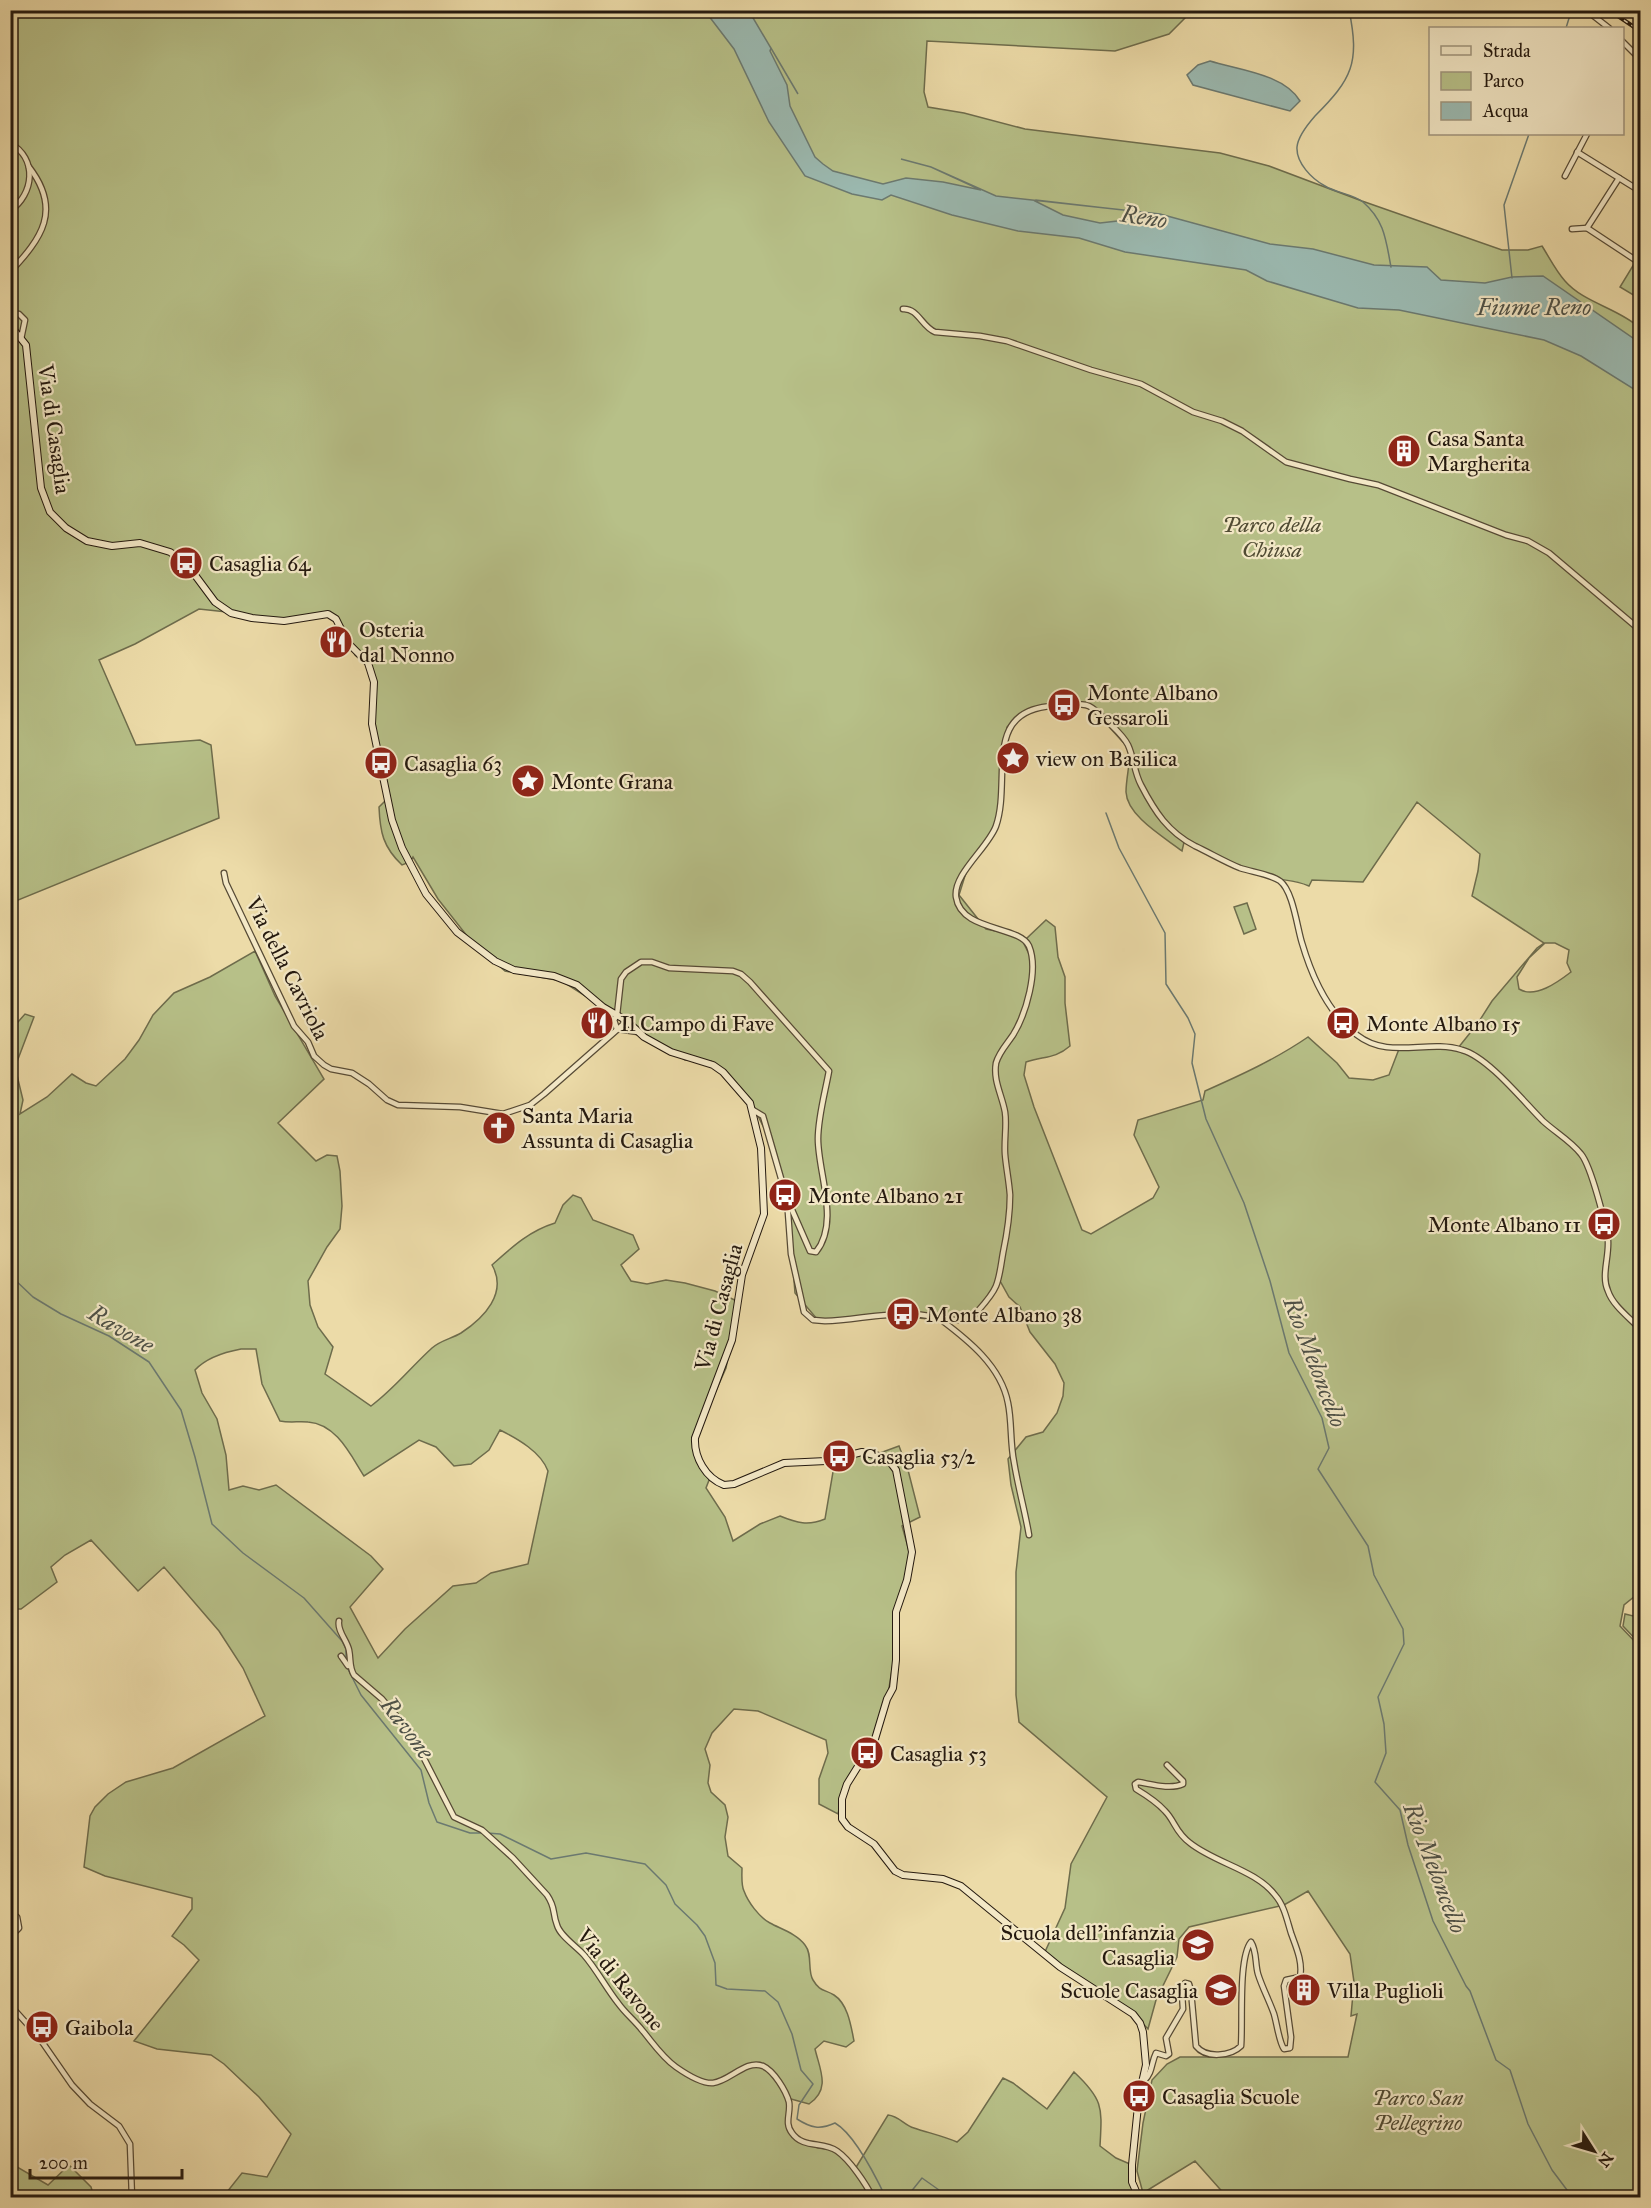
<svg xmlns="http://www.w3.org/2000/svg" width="1651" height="2208" font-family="'IM FELL Great Primer',serif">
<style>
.green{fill:#b7c088;stroke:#6e6c4c;stroke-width:1.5;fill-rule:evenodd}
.water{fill:#9bb9b0;stroke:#6b7970;stroke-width:1.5;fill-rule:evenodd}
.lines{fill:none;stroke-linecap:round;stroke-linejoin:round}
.stream{stroke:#6b7970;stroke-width:1.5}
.street-casing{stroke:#564a35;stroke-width:7}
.secondary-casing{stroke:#24190f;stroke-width:8}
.street{stroke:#f3e8c6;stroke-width:4.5}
.secondary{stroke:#f3e8c6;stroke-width:6}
.rail-casing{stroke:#24190f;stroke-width:4}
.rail{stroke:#f3e8c6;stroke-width:1.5;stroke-dasharray:4.5;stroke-linecap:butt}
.labels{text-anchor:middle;stroke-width:4.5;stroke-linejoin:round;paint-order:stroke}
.street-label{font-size:22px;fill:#24190f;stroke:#f3e8c6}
.poi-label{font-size:22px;fill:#24190f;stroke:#f3e8c6;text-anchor:start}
.park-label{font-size:22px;font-style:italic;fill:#504b33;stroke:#f3e8c6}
.water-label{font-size:24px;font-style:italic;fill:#4e5147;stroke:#f3e8c6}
</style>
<rect width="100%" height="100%" fill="#ecdba8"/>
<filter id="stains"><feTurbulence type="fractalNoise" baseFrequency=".00333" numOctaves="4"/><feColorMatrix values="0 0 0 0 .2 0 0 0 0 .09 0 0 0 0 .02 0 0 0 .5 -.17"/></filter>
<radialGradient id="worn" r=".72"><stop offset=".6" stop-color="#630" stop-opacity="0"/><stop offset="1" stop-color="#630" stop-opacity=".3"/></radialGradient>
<g class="green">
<path d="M11,11h1181l-23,23 -54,17 -188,-10 -3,51 4,15 36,6 61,16 195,24 49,13 93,35 140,49h26l14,-4c7,11 14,25 23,35 19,22 53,27 75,47v1264l-16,13 -4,21 20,21v550h-413l-32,-36 -52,32 -6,-22 6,-48 9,-43 15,-16 13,-7h168l9,-43 -6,2 3,-34 -4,-28 -42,-63 -24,14 -95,22 -10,12 -2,18 -21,43 -8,29 -14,-15 -90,-60 21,-46 6,-44 36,-67 -88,-75 -3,-27v-123l5,-45 -10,-42 -3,-26 18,-22 17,-5 14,-19 6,-17 1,-13 -9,-19 -25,-32 -10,-25 -11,-10 -9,-16 -25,35 -5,1 -4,6c-49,-8 -100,-5 -149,-4l-22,-26 -5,-64 -14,-77 -21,-42 -44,-49 -26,-1 -123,-79 -57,-10 -34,-30 -33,-42 -25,-42 -3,5 -8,3c-19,-18 -22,-33 -23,-58l11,-11 -12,-36 -7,-91 -16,-14 -19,-39 -11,-4 -53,11 -18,-3 -27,-8 -28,-3 -64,35 -36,16 37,85 64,-5 11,5 8,73 -208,85zM1056,705l36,3 38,42c0,14 -4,29 -4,42 1,24 38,45 56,59l3,-13c27,15 62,34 92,41 13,2 18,1 32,7l3,-6 51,2 54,-80 63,52 -2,17 -6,25 72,47 -7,5 -45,53 -14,22 -20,25 -59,1 -10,26 -16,5 -24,-2 -12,-15 -29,-26c-32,22 -67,38 -103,54l-2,9 -65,20 -4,15 25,52 -6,11 -62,36 -9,-4 -48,-123 -10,-32 2,-13c18,-6 29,-3 44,-16l-5,-43v-26l-7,-20 -3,-30 -9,-7 -20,19 4,14 -1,1 -9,-18 -34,-7 -27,-34 10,-32 29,-37 9,-99 15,-15zM1545,943h10l14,7 -2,13 4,9c-13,10 -36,27 -52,17l-2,-12 12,-19z"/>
<path d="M1634,264l6,3v32l-20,-12z"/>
<path d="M1247,903l9,26 -12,5 -10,-27z"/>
<path d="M255,951l20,45 49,83 -46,44 38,38 11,-6 10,1 3,15 2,35 -2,23 -13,18 -19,34 2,24 8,22 15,20 -8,27 46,32c23,-17 40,-39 61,-58 9,-8 19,-9 29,-15 23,-15 47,-40 31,-68 20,-18 37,-34 63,-42l8,-18 10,-10 8,3 12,22 40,15 6,14 -18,16 10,16 16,3 19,-4 19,3 30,8 24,11 -13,66 -26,59 -4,18 5,15 10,15 -5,13 19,29 8,24 27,-17 20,-8c17,7 28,10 45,3l10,-59 28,-9 17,2 19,-7 9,24 12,47 -18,9 9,32 -14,46 -2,47 -8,49 -22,63 -11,10 -12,23 -4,18 -19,-10v-25l9,-26 -2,-13 -68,-29 -24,-2 -22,24 -7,16 5,16 -2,18 3,9 14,13 3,12 -3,20 3,19 14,12c0,7 -1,17 2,23 4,11 15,26 26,32 11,6 27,11 35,22 8,10 2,25 8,35 7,12 11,9 21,15 14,9 17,31 20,46l-8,6 -22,-6 -9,8c5,21 16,40 -6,55l-18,-5 -3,27 4,11 26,11 16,2 21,19 33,-54c11,1 16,10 26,13 15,5 29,8 43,14l11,-10 35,-54 10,5 34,26 27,-37c30,28 28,36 26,74l16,12 14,6 5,30 -4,4 -908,-1 19,-24 25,4 24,-43 -32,-37 -35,-33 -13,-9 -54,-6 -23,-8 65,-81 -15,-15 -12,-9 20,-27v-11l-87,-22 -21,-9 6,-51 5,-9 13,-13 18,-12 47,-14 92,-52 -22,-48 -24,-37 -55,-64 -26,24 -47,-51 -26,15 -14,12 6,15 -36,27h-10v-579l14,-16 9,3 -19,50 8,33 -3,14 27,-17 25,-23 14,9 10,3 29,-27 14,-19 14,-25 21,-22 36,-16zM241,1349h15l6,35 18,37c10,2 19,0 28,1 29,2 43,34 56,54l55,-36 17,7 18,19 17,-2 18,-14 11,-20c18,9 41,22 48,41l-20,93 -37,9 -15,10 -23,3 -48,43 -27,29 -28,-51 33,-38 -12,-13 -95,-71 -17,5 -16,-4 -14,4 -3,-35 -9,-36 -15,-26 -7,-23c12,-13 30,-18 46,-21z"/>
<path d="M1640,1606l-1,29 1,9 -17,-18 2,-12 8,2z"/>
<path d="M10,2159l7,8 31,18 21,-20 22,22 3,10h-83z"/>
</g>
<g class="water">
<path d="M705,11h44l49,83 -27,-46 -1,3 17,34 3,21 25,51 8,7 10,7 50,13 23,-6 37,4 38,8 -50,-23 -30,-8 30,8 65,29 164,18 110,30 43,5 61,16 53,2 14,13 44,3 27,-6 31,-1 97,67v50l-59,-37 -37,-16 -145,-30 -41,-2 -91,-27 -21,-11 -121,-18 -46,-14 -61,-7 -66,-16 -61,-20 -9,5 -30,-6 -47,-18 -36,-54 -35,-73zM1035,201l1,-1 96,11 -6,9 -26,3 -37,-8z"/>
<path d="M1210,61c29,9 74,13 90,40l-10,10 -97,-26 -6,-10 11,-10z"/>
</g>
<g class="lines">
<g class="stream">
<path d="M1349,10c11,53 3,69 -34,106 -7,8 -17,20 -18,31 -1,16 15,32 28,39 11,7 28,8 38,16 22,19 23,39 28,65"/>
<path d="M1566,28l4,-13"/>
<path d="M1512,278l-8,-73 25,-71"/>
<path d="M1106,813l13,35 46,85 1,51 22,34 7,16 -3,29 14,56 38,84 26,78 19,72 33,65 7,30 -11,21 50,77 6,29 29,54 1,15 -26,53 6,27 2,29 -11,29 25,28 8,35 25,76 33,65 4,5 26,69 14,10 18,54 24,46 21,28"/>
<path d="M10,1256l2,21 21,20 28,17 48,22 40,26 32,48 14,47 17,67 31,29 61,45 38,43 4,8v11"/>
<path d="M346,1665l15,30 60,75 8,33 8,19 33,11h13"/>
<path d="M487,1833l13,1 51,25 35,-6 59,11 21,21 9,19 22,21 8,11 10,27 1,22 11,4 38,2 13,11 14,32 9,36 12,14 -14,21 -2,14c14,9 23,11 38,4 19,11 41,54 51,75"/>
<path d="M906,2198l16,-20 17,12 2,8"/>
</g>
<defs>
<g id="street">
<path d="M1586,10l23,18"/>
<path d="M1622,41l18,18"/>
<path d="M10,143c28,16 24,51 0,68"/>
<path d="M1577,152l63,39"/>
<path d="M1565,176l22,-42"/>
<path d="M1587,228l32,-50"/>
<path d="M1572,229l15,-1 53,35"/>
<path d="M10,272c32,-34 52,-62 19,-105"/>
<path d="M903,309c15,-1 19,18 32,23l45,4 27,5 84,29 50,14 52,28 29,9 20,10 44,31 64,17 28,6 128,50 22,6 21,12 91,77"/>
<path d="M10,313l9,1 6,6 -4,19"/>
<path d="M224,873l2,10 68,143 14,16 6,14 10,9 7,4 21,4 17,11 18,16 11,5 62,2 43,7 27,-9 14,-11 83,-73"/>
<path d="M617,1029l-3,-9 3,-5 4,-36 5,-7 15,-10h11l17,6 64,3 8,3 9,8 79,89c-4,22 -11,46 -11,68 0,34 22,83 -2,113l-6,-1 -21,-48"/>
<path d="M617,1029l21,3"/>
<path d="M753,1110l10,6 24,83 4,55 13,58 9,8 12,1c29,-1 57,-8 85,-7 21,0 41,9 61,5 8,-10 20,-21 25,-33 4,-10 5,-22 7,-33 4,-19 7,-38 7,-58 -1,-14 -4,-28 -5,-41 -1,-14 2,-29 0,-42 -3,-17 -12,-31 -9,-49 3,-11 11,-19 17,-28 13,-21 26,-65 16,-89 -10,-21 -68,-14 -73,-49 -3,-23 32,-49 40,-71 16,-46 -15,-116 57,-120 10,-1 23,-3 33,-1 8,2 14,10 20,15 8,8 17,15 22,25 6,13 6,27 13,40 14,27 27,47 54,61 15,7 30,16 45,22 12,4 30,6 40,13 13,10 17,46 22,62 10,34 27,71 55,92 32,25 70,4 105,15 26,7 61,51 81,71 12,11 28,20 38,33 10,12 25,70 27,87 1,17 -7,35 0,50 5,15 22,27 32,38"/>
<path d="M940,1319c28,21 61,47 68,84 4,19 2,40 6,59 4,25 11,49 15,73"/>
<path d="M339,1621c-2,10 8,19 10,29 2,10 0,17 5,25l28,24 29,34 43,84 28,13 31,28 34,37c9,13 5,17 10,30 3,11 19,21 27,30 13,15 22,33 34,48 7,10 17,18 24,27 11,13 20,27 34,37 10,7 25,17 37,16 17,-2 33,-24 50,-17 11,5 23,25 26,36 2,11 -5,21 3,31 11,16 31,8 45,18 13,9 29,33 36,47"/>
<path d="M341,1656l7,10"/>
<path d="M10,1912l7,5 2,11 -9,9"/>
<path d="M10,2005l28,31 34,49 18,19 29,22 11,18 2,54"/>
<path d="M1144,2081c9,-9 7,-18 12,-28l10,3 3,-2 -3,-16 17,-29 -1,-16 3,-10 4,1 2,7 5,55c10,13 35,10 45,0 2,-24 -3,-88 10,-104 6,9 4,22 7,32 4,13 11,26 16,40 3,10 5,28 10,35l6,-1 1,-11 -7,-51 2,-6 14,-3c3,-15 -4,-30 -9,-44 -4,-13 -7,-28 -16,-38 -19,-25 -60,-32 -85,-52 -15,-11 -15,-22 -25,-32 -8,-9 -19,-16 -29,-22l-1,-5 3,-2c13,2 32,8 45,2v-3l-16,-16"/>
</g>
<path id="secondary" d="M10,325l16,20 15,143 9,24 16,16 21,13 25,5 28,-3 30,9 16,11 29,39 16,11 21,5 32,3 44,-7 8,5 12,24 20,20 6,19 -2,42 20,96 10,28 24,46 31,38 38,29 19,9 40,6 23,9 26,22 24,14 17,16 27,15 42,13 10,7 27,31 11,45 3,66 -22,61 -10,65 -37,98c-1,20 11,40 29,47l10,-1 50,-21 42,-2 36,-9 25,6 9,12 16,82 -5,28 -11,32v48l-3,28 -6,11 -12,40 -28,45 -5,15v20l6,8 26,17 21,27 8,4 40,4 18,7 99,81 73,47 7,9 3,9 3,33 -7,31 -7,69v17l7,16"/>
</defs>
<use href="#street" class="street-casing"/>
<use href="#secondary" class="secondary-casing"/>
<use href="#street" class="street"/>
<use href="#secondary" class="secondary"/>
<defs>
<path id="rail" d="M1609,10l31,21"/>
</defs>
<use href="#rail" class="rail-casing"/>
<use href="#rail" class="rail"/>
</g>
<defs>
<symbol id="building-disc" viewBox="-11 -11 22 22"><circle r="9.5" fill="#8f2418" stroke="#f3e8c6"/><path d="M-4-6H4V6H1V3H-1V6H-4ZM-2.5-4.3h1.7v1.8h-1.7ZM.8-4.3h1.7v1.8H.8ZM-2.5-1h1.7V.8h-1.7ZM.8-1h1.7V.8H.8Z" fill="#fff"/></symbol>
<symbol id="bus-disc" viewBox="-11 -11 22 22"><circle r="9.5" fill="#8f2418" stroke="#f3e8c6"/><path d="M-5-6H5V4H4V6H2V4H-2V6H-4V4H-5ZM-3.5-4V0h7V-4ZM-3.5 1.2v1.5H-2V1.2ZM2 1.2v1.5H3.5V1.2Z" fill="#fff"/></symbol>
<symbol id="restaurant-disc" viewBox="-11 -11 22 22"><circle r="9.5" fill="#8f2418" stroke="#f3e8c6"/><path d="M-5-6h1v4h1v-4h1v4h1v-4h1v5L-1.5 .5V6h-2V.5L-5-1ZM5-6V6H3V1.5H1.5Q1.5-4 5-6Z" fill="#fff"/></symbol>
<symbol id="sight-disc" viewBox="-11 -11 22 22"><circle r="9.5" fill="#8f2418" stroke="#f3e8c6"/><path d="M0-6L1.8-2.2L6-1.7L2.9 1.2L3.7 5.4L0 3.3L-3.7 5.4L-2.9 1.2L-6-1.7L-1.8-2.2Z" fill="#fff"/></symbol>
<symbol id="church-disc" viewBox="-11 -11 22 22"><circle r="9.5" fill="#8f2418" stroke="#f3e8c6"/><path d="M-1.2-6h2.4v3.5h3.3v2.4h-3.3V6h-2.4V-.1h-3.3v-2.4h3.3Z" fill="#fff"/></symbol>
<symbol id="school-disc" viewBox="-11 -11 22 22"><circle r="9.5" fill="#8f2418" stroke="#f3e8c6"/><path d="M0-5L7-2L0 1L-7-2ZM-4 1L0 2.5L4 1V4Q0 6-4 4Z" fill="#fff"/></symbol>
</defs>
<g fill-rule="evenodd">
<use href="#building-disc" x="1385" y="432" width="38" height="38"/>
<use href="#bus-disc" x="167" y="544" width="38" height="38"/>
<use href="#restaurant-disc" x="317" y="623" width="38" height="38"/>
<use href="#bus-disc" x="1045" y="686" width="38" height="38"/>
<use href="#sight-disc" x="994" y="739" width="38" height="38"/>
<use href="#bus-disc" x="362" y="744" width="38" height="38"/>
<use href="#sight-disc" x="509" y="762" width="38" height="38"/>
<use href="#restaurant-disc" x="578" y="1004" width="38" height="38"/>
<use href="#bus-disc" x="1324" y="1004" width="38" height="38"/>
<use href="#church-disc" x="480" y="1109" width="38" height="38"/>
<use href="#bus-disc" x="766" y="1176" width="38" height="38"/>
<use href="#bus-disc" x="1585" y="1205" width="38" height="38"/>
<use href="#bus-disc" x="884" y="1295" width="38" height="38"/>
<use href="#bus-disc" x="820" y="1437" width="38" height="38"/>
<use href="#bus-disc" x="848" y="1734" width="38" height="38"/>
<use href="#school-disc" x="1179" y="1926" width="38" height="38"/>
<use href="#school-disc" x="1202" y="1971" width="38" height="38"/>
<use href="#building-disc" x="1285" y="1971" width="38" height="38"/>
<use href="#bus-disc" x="23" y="2008" width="38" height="38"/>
<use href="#bus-disc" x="1120" y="2077" width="38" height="38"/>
</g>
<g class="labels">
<g class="street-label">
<text transform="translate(55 429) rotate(82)" y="8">Via di Casaglia</text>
<text transform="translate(288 968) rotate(63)" y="8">Via della Cavriola</text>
<text transform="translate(718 1307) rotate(-75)" y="8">Via di Casaglia</text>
<text transform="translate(621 1979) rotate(51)" y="8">Via di Ravone</text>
</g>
<g class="poi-label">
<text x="1427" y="446">Casa Santa<tspan x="1427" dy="25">Margherita</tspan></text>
<text x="209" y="571">Casaglia 64</text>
<text x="359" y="637">Osteria<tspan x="359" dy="25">dal Nonno</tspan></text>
<text x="1087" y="700">Monte Albano<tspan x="1087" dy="25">Gessaroli</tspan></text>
<text x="1036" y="766">view on Basilica</text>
<text x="404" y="771">Casaglia 63</text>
<text x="551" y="789">Monte Grana</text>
<text x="620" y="1031">Il Campo di Fave</text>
<text x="1366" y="1031">Monte Albano 15</text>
<text x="522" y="1123">Santa Maria<tspan x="522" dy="25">Assunta di Casaglia</tspan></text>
<text x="808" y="1203">Monte Albano 21</text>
<text x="1581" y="1232" text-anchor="end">Monte Albano 11</text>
<text x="926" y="1322">Monte Albano 38</text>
<text x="862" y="1464">Casaglia 53/2</text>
<text x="890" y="1761">Casaglia 53</text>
<text x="1175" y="1940" text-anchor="end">Scuola dell'infanzia<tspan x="1175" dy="25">Casaglia</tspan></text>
<text x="1198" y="1998" text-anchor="end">Scuole Casaglia</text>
<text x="1327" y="1998">Villa Puglioli</text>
<text x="65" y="2035">Gaibola</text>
<text x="1162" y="2104">Casaglia Scuole</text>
</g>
<g class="park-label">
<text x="1272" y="532">Parco della<tspan x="1272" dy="25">Chiusa</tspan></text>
<text x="1418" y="2105">Parco San<tspan x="1418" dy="25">Pellegrino</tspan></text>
</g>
<g class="water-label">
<text transform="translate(1144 217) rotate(9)" y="8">Reno</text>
<text x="1534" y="315">Fiume Reno</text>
<text transform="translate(121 1329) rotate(31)" y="8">Ravone</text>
<text transform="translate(1315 1362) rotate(69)" y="8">Rio Meloncello</text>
<text transform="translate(407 1728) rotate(53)" y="8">Ravone</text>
<text transform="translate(1435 1868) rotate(69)" y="8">Rio Meloncello</text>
</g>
</g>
<rect width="1651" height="2208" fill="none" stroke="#ecdba8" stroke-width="36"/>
<rect x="12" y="12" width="1627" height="2184" fill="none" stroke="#24190f" stroke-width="3"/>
<rect x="18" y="18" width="1615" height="2172" fill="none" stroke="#24190f" stroke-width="1.5"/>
<rect x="1429" y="27" width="195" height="108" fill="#f3e8c6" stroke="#a0957d" stroke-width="1.5"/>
<rect x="1441" y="46" width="30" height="9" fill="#f3e8c6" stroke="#a0957d" stroke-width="1.5"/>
<text x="1483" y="57" font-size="18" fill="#24190f">Strada</text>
<rect x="1441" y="72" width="30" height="18" fill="#b7c088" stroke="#a0957d" stroke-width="1.5"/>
<text x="1483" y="87" font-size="18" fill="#24190f">Parco</text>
<rect x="1441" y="102" width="30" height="18" fill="#9bb9b0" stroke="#a0957d" stroke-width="1.5"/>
<text x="1483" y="117" font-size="18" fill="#24190f">Acqua</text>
<g transform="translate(1594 2151) rotate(127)" stroke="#f3e8c6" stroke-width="4.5" paint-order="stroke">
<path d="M0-4.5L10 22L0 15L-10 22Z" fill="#24190f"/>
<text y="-9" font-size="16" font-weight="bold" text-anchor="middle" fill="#24190f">N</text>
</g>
<path d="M30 2169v9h152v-9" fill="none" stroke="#24190f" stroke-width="3"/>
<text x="39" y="2169" font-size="18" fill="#24190f" stroke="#f3e8c6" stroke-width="4.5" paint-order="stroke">200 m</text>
<rect width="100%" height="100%" filter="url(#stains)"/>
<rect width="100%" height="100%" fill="url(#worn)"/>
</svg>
